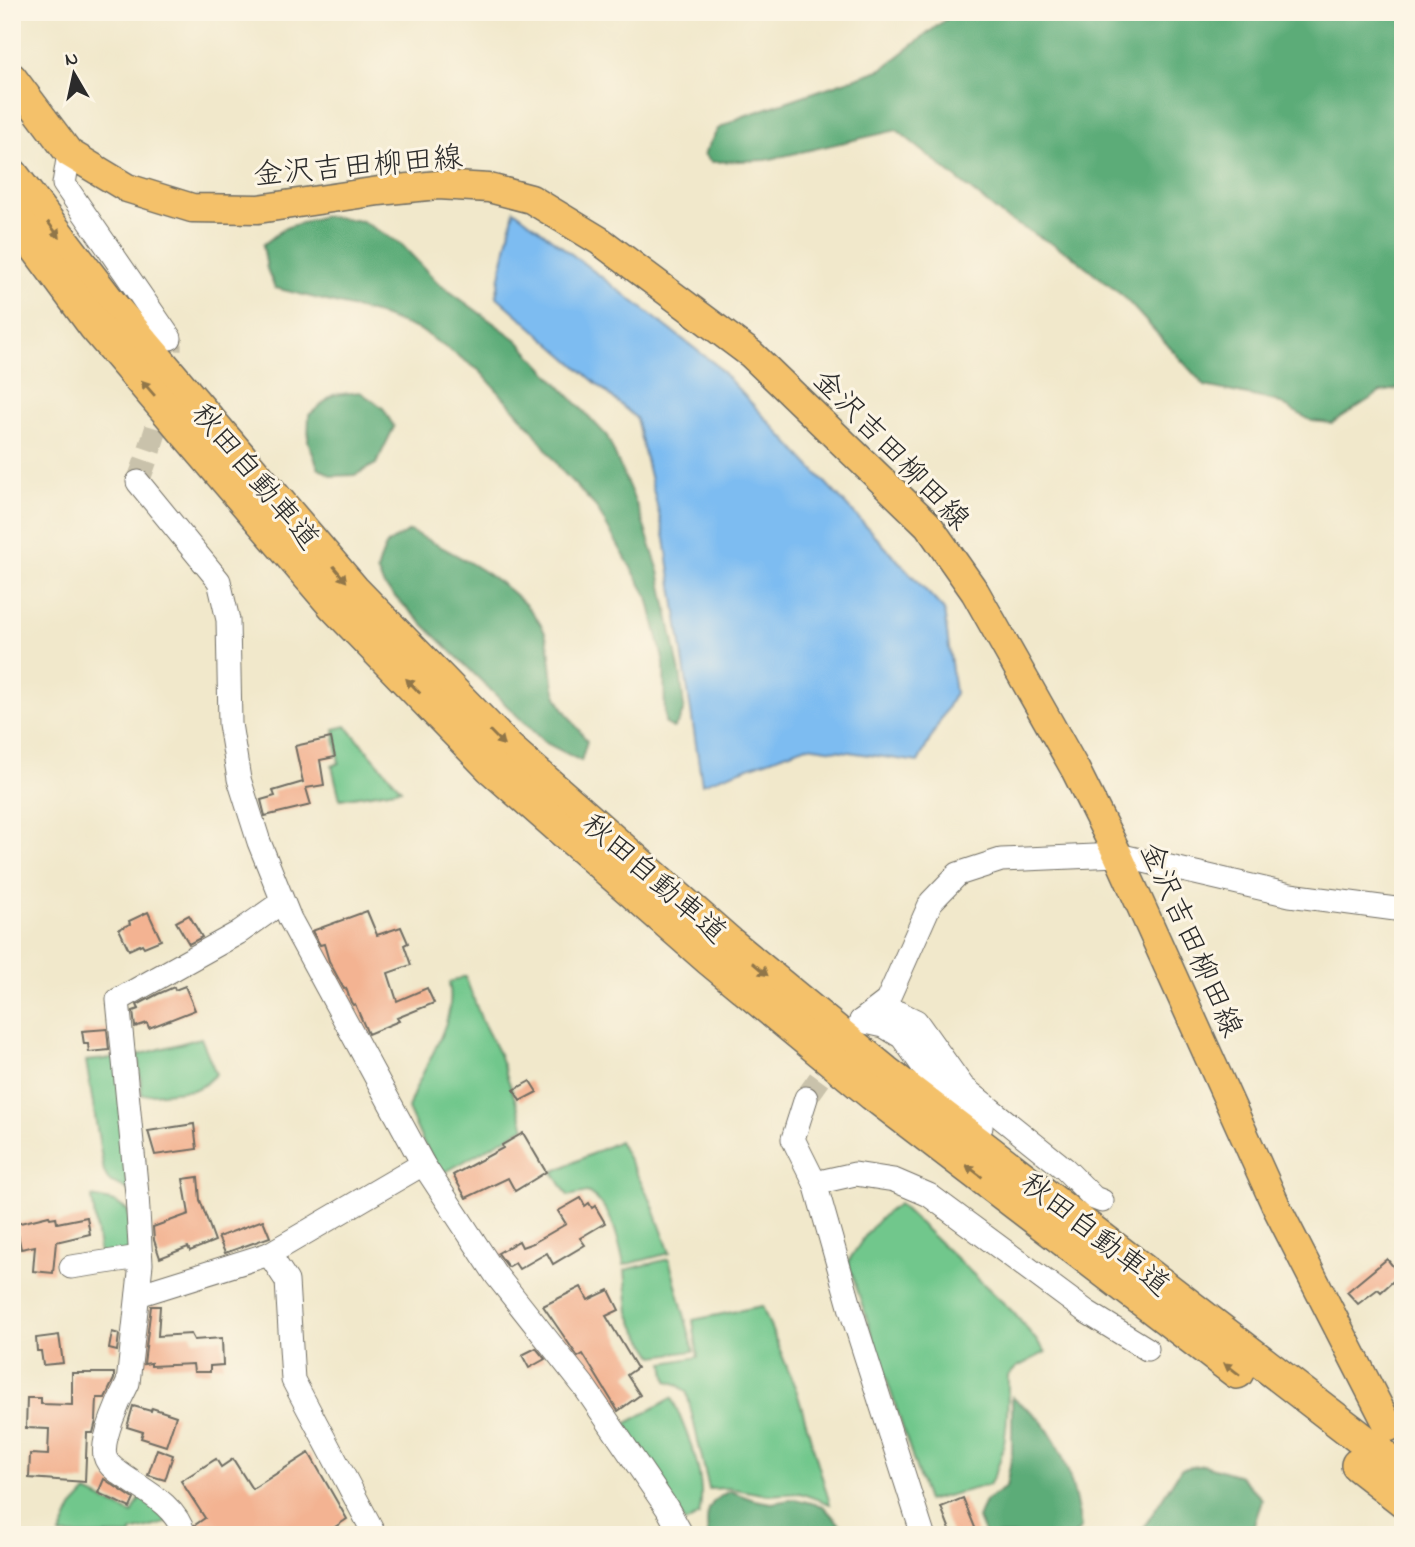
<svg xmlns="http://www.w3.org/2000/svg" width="1415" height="1547" font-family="'Indie Flower','Klee One',sans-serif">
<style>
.green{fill:#71c78c;stroke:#4e795c;stroke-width:2}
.forest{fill:#5cac78;stroke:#446c52;stroke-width:2}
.water{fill:#7dbcf1;stroke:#54748e;stroke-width:2}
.building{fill:#f3b392}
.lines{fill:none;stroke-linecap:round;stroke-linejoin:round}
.minor-tunnel{stroke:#c9c2ab;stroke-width:23;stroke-dasharray:23 11;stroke-linecap:butt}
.major-tunnel{stroke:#c9c2ab;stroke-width:28;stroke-dasharray:28 14;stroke-linecap:butt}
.minor-casing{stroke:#706d63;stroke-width:25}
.major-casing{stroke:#706d63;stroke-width:31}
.highway-casing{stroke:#706d63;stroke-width:36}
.minor{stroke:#fff;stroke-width:23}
.major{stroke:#f4c16a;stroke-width:28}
.highway{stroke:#f4c16a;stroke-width:33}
.oneway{fill:#90764a}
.labels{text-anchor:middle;stroke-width:6;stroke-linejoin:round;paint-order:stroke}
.street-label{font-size:30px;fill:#2b2b2b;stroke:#fcf5e5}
</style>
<rect width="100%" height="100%" fill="#fcf5e5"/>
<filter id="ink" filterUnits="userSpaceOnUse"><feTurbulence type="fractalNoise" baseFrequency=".0143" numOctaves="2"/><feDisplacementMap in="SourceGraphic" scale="14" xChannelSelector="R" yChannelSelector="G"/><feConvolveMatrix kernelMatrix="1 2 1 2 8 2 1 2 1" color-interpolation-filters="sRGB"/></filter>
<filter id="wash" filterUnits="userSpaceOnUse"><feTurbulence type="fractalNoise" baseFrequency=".00686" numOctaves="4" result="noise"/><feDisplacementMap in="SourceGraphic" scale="28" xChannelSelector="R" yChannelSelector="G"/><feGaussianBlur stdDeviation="1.57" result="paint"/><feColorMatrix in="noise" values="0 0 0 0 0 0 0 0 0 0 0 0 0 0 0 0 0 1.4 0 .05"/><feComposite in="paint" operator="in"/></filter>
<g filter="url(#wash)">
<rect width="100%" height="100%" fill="#f1e8cb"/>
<g class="green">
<path d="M346,726l55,63 -61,10 -8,-33 7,-3 -5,-34z"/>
<path d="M465,976l17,45 17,33 26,73 -83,47 -20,-34 -14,-31c10,-38 51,-85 41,-126z"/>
<path d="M201,1038l15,36 -12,11 -11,5 -51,5 -4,-40z"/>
<path d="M117,1058l12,132 -20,-9 -5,-9 -18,-111z"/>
<path d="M619,1141l32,60 19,52 -46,12c-6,-27 -11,-57 -36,-73l-20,4 -15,-24z"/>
<path d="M92,1197l23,5 13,9 7,43 -35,4z"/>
<path d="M899,1204l114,108 33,40 -29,15 -9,9c0,35 0,78 -19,109l-62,16 -79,-239c14,-22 28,-45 51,-58z"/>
<path d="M669,1259l25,92 -40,5 -19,-29 -6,-15 -4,-42z"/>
<path d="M762,1306l35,86 33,112 -30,-11 -32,2 -40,-7 -19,1 -22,-96 -10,-9 -10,-3 -3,-18 34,-6 -5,-37z"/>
<path d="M672,1398c15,36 36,78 27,117l-14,8 -60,-99z"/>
<path d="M87,1492l45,22 10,-20 28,28 -38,10v3h-72l12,-27z"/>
</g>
<g class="forest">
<path d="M955,12h448v376l-22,4 -49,31 -20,-2 -36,-20 -71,-15 -81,-89 -54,-43 -66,-37 -107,-87 -131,30 -54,2 -8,-8 14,-25 23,-12 141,-48z"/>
<path d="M323,216l39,5 40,24 36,38 79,57 90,96 31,72 21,63 22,107 3,31 -6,14 -5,5 -8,-5 -1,-59 -16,-67 -52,-90 -34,-36 -31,-43 -51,-57 -60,-41 -46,-17 -99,-25 -8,-19 -4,-24 22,-17z"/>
<path d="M360,392l23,16 11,19 -18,37 -21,11 -23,1 -14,-9 -10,-26 1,-26 24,-20z"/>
<path d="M410,531c42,21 116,57 135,102 7,17 5,40 10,58 5,17 22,35 32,50l-6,20 -37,-19 -160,-156 -7,-15c9,-29 6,-27 33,-40z"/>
<path d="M1012,1397c9,8 22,15 29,24 25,30 34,70 40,107l-6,7h-90l-7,-17 7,-17 21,-14 6,-33z"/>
<path d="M1204,1465l36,11 22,23 -10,33 -3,3h-110l42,-66z"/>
<path d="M730,1491l24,9 18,3 23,-4 28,7 27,29h-142c-3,-24 0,-34 22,-44z"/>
</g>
<path class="water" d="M514,210l201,154 229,246 11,83 -37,69 -111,-16 -105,38 -37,-245 -29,-121 -140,-122z"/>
<g id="blocks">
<g class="building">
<path d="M331,738l4,19 -15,3 4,25 -18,3 5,17 -46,11 -4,-16 14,-4 -2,-5 30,-9 -8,-36z"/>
<path d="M367,911l10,24 24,-8 7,16 -4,2 7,20 -23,8 9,28 30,-13 7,15 -37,15 2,3 -31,13 -13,-30 -2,1 -2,-3 -5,-14 -2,1 -15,-28 -5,-17 -4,1 -8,-14z"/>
<path d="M148,912l13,28 -17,7 -2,-3 -13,6 -10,-21 11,-5 -1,-3z"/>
<path d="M189,915l13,22 -13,7 -13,-22z"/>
<path d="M185,986l10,24 -46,18 -2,-5 -12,4 -2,-16 6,-2 -2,-4 21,-11 16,-7 1,3z"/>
<path d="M107,1029l2,21 -20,2 -1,-8h-4l-2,-13z"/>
<path d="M530,1081l7,11 -17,9 -6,-11z"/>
<path d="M194,1124l3,25 -42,6 -7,-24z"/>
<path d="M523,1133l23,39 -31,19 -7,-13 -42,20 -13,-23 50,-27 -1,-3z"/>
<path d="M198,1177l2,23 15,41 -25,10 -2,-4 -28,11 -6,-18 -1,-13 36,-13 -6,-35z"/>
<path d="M581,1198l4,8 4,-3 3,5 3,-2 10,17 -25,15 5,7 -32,19 -6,-11 -28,16 -4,-6 -7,4 -10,-14 21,-12 3,6 11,-4 33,-19 -8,-13z"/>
<path d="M49,1216l1,2 6,-1 1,6 30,-6 3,17 -34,8 -3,31 -20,-2 2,-25 -14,3 -5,-25z"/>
<path d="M263,1220l7,17 -45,16 -7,-16z"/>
<path d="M1387,1259l13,16 -19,17 -3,-3 -20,15 -11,-12z"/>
<path d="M581,1287l7,13 21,-10 10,20 -13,6 31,52 -10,7 13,20 -22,16 -35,-57 -5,3 -35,-51z"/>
<path d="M151,1306h9l-2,30 33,-2 3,6 28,-2 1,27 -13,1v6h-16l-1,-8 -42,2v-3l-7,1z"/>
<path d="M112,1332l7,2 -2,17 -8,-2z"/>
<path d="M59,1335l4,28 -20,2 -2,-14h-4l-1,-13z"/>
<path d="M536,1348l9,11 -16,9 -7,-13z"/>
<path d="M72,1373h42v6l-9,19h-8l-1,23 -3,12h-6l-2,49 -56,-4 1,-24 18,1 1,-26 -23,-1 1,-30h14v6l31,1z"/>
<path d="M133,1406l18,5 1,-3 24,8 -10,30 -25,-8 2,-6 -16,-5z"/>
<path d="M157,1449l16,6 -8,25 -17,-5z"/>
<path d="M309,1453l38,66 -24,16h-125l-3,-10 10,-7 -24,-37 35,-22 5,8 12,-8 19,30z"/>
<path d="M104,1479l30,20 -4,9 -32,-15z"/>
<path d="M963,1498l15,37h-26l-11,-28z"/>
</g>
</g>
</g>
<g filter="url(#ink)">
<use href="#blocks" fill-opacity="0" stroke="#706d63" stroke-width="2"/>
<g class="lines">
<g class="minor-tunnel">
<path d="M138,482c17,-47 34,-94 32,-144"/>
<path d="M806,1098l35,-49"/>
</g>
<path class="major-tunnel" d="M1389,1427l14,26"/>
<defs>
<g id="minor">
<path d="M69,153l-5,31 106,154"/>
<path d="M138,482l81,99 9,39 2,104 9,55 20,63 31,77 133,245 73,111 87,110 84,123 15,27"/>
<path d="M879,1008l20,5 17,8 47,66 102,82 29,29 8,3"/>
<path d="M861,1021l26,-20 44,-99 27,-28 43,-14 117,-5 172,40 113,15"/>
<path d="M861,1021l23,5 18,11 28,39 34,38 17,13"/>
<path d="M806,1098l-13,41 22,44 36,127 72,225"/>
<path d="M815,1183l40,-9 39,6 35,15 158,117 60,37"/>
<path d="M71,1267l69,-10"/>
<path d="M138,1295l131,-41"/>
<path d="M184,1535c-10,-42 -74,-56 -79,-79 -4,-17 15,-58 23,-73l13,-119 -4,-70 -19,-194 120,-67 44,-31"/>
<path d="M375,1535l-82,-155 -6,-99 -18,-27 154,-90"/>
</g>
<path id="major" d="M12,77l57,76 58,35 65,20 66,1 121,-18 59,-6 51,3 42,11 69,42 151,113 177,171 47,67 100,177 43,86 159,353 112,219"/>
<g id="highway">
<path d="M12,175l102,134 239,281 155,159 222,195 155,128 518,399"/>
<path d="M12,214l83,112 239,279 157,162 220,193 162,134 364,278"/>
<path d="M1358,1465l45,35"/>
</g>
</defs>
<use href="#minor" class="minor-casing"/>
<use href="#major" class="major-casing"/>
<use href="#highway" class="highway-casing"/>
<use href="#minor" class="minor"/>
<use href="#major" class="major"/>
<use href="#highway" class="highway"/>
</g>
<defs><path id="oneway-solid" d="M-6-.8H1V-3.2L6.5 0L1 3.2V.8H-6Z" transform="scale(1.75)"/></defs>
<g class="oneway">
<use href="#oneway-solid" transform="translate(54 230) rotate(53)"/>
<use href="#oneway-solid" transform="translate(148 388) rotate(-131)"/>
<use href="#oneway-solid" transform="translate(340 574) rotate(50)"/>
<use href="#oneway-solid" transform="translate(413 686) rotate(-134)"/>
<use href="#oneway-solid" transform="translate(497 738) rotate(46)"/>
<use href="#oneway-solid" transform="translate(760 969) rotate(40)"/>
<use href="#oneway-solid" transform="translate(974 1171) rotate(-143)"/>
<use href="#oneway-solid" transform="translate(1232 1369) rotate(-143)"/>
</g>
</g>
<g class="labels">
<g class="street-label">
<text transform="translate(358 165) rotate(-5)" y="10">金沢吉田柳田線</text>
<text transform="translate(892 449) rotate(46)" y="10">金沢吉田柳田線</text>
<text transform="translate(256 476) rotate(50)" y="10">秋田自動車道</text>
<text transform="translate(655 878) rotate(41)" y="10">秋田自動車道</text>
<text transform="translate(1192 939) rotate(66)" y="10">金沢吉田柳田線</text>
<text transform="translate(1096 1234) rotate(38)" y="10">秋田自動車道</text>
</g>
</g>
<rect width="1415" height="1547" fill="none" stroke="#fcf5e5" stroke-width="42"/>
<g transform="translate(74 74) rotate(351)" stroke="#fcf5e5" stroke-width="5" paint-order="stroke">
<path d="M0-5L12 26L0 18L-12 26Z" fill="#2b2b2b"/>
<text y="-10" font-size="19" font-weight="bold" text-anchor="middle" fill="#2b2b2b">N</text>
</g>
</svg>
